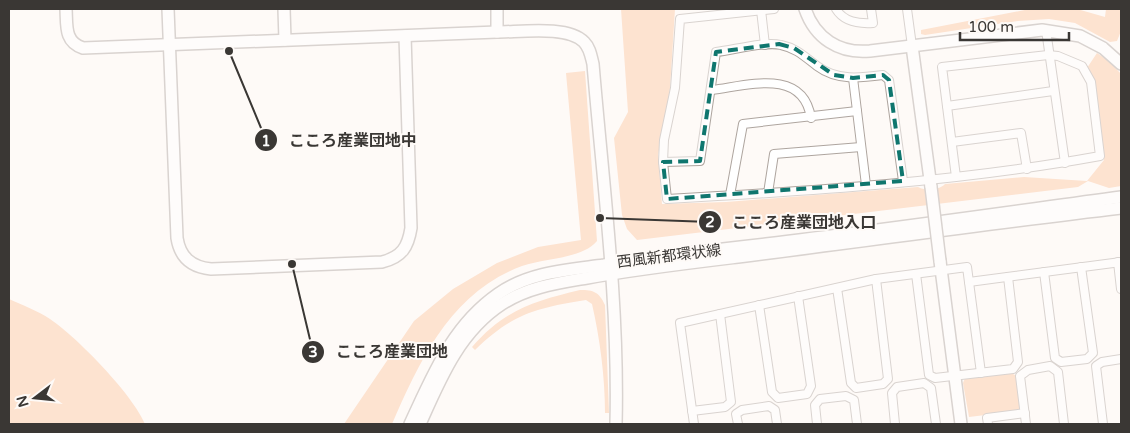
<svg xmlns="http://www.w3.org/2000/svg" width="1130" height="433" font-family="'Varela Round','Noto Sans JP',sans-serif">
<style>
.green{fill:#fdc7a0}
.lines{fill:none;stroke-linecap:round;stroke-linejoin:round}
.street-casing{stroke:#aea59f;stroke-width:10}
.secondary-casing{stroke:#aea59f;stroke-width:14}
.street{stroke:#fff;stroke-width:8}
.secondary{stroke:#fff;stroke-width:11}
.secondary-bridge-casing{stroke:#aea59f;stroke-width:14;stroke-linecap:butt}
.secondary-bridge{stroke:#fff;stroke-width:11}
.marked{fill:none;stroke:#0f766e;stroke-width:4;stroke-dasharray:10 6;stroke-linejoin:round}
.labels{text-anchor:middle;stroke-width:4;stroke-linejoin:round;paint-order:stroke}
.street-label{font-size:15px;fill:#3a3734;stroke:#fefaf7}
.leader{fill:none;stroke:#3a3734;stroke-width:2}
.callout-dot{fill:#3a3734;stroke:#fefaf7;stroke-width:2}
.mark-label{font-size:15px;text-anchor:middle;font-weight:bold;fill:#fff}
.callout-label{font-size:16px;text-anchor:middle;font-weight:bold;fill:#3a3734;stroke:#fefaf7;stroke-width:4;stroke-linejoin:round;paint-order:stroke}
</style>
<rect width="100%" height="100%" fill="#fefaf7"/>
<g class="green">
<path d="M621,9h54l-5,80 -12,66 4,49 64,-2 192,-15c8,4 20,4 27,-3l79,-7 63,4 17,-21 -11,-80 -6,-12 10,-15 12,8 12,13v112l-12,2 -21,-7 -10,6 -441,53 -10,-11 -5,-14 -8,-77 14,-26z"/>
<path d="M1030,9h47l28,8 1,-8h14l1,22 -4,10 -7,1 -35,-19 -26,-4 -31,2 -93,14 -4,-1v-4z"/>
<path d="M585,71l12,170c-15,18 -52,17 -75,25 -71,26 -102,94 -130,158h-48l70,-103 39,-32 44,-26 41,-16 43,-7 -15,-167z"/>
<path d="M580,290c14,0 19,2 25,15l4,108h-4c0,-36 -5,-74 -13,-109l-6,-4c-50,8 -74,14 -111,50l-3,-3c32,-37 62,-46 108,-57z"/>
<path d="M9,299c13,6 29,12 41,20 28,19 83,76 95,105h-136z"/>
<path d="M1011,373l6,3 4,31 -3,4 -49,6 -6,-34 2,-5z"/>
</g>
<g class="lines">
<defs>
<g id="street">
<path d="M774,9l-94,10 -5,69 -11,52 -1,22 4,37c145,-8 290,-17 433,-43l-9,-74 -9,-16 -24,-10 -10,-1 -106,12 14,110"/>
<path d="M836,9c8,13 22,15 37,14l-2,-14"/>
<path d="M907,9l5,37"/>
<path d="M761,10l4,35"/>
<path d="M1046,30l19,133"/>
<path d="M853,78l13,107"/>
<path d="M712,90c34,-4 91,-23 99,28"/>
<path d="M947,106l106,-15"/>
<path d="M952,142l69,-9 6,36"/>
<path d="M663,162l37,-1 16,-109c18,-2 49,-11 65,-7 15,3 24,12 36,21 20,15 43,12 66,9l6,5 14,101"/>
<path d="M768,193l6,-39 87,-7"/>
<path d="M730,195l13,-71 114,-13"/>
<path d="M1118,262l3,27"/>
<path d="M1044,272l11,86 6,4 26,-3 6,-6 -12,-86"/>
<path d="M916,274l13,101 6,3 78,-9 5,-7 -10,-85"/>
<path d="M969,282l152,-20"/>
<path d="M837,288l14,95 5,5 27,-4 5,-5 -12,-100"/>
<path d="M759,305l13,87 6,6 29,-4 4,-8 -13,-90"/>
<path d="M692,411l33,-4 6,-5 -11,-88"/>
<path d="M694,424l-14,-101 196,-44 91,-12 14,106"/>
<path d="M738,424l-2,-10 6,-4 27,-4 6,4 2,14"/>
<path d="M817,424l-2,-19 5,-6 26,-3 8,4 3,24"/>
<path d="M895,424l-3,-31 5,-6 27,-4 7,5 5,36"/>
<path d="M988,424l-1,-6 38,-5"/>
<path d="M1026,424l-6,-48 8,-6 22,-4 8,6 6,52"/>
<path d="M1103,424l-7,-58 6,-4 19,-3"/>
</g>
<g id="secondary">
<path d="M66,9c1,16 -2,33 17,39l414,-16c23,0 71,-7 87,10 6,6 7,14 9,22 10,120 26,240 23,360"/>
<path d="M168,9l9,229c3,19 14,29 34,31l171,-7c20,-5 26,-15 29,-34l-6,-192"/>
<path d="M284,9l1,31"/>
<path d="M497,9v23"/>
<path d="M805,9c10,29 34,45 65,42l172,-21 38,6 23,12 18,16"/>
<path d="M912,46l19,141"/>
<path d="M940,261l21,163"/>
<path d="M410,424c23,-49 42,-98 88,-130 31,-22 70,-24 106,-29 54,-9 108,-15 162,-21 119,-14 237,-31 355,-47"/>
<path d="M420,424c20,-45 39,-92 82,-120 26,-17 56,-21 85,-26 50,-9 101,-15 151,-21 128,-16 255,-34 383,-49"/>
</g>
</defs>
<use href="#street" class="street-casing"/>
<use href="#secondary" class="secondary-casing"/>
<use href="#street" class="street"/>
<use href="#secondary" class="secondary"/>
<defs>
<path id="secondary-bridge" d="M931,187l9,74"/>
</defs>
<use href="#secondary-bridge" class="secondary-bridge-casing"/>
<use href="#secondary-bridge" class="secondary-bridge"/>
</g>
<path d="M0 0H1130V433H0ZM779,44l15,4 40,27 19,3 30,-3 6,5 14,101 -236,18 -4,-37 37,-1 16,-109z" fill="#fefaf7" fill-opacity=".55" fill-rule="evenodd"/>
<path class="marked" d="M779,44l15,4 40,27 19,3 30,-3 6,5 14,101 -236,18 -4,-37 37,-1 16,-109z"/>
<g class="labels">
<g class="street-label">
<text transform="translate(669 256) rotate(-7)" y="5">西風新都環状線</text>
</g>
</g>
<path class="leader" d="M229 51L266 140M600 218L710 222M292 264L313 352"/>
<g class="callout-dot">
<circle cx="229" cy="51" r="5"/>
<circle cx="600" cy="218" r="5"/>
<circle cx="292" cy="264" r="5"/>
<circle cx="266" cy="140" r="12"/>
<circle cx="710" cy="222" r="12"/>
<circle cx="313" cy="352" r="12"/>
</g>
<g class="mark-label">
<text x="266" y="146">1</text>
<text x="710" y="227">2</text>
<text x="313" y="357">3</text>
</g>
<g class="callout-label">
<text x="353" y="146">こころ産業団地中</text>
<text x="804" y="228">こころ産業団地入口</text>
<text x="392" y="357">こころ産業団地</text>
</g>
<rect width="1130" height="433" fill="none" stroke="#3a3734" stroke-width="20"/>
<g transform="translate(35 398) rotate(254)" stroke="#fefaf7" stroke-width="4" paint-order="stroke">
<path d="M0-4L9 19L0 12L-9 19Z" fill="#3a3734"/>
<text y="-8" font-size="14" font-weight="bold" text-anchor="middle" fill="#3a3734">N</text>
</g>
<path d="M960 32v8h109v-8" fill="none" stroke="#3a3734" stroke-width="2.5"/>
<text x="968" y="32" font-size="15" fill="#3a3734" stroke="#fefaf7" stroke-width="4" paint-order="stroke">100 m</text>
</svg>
